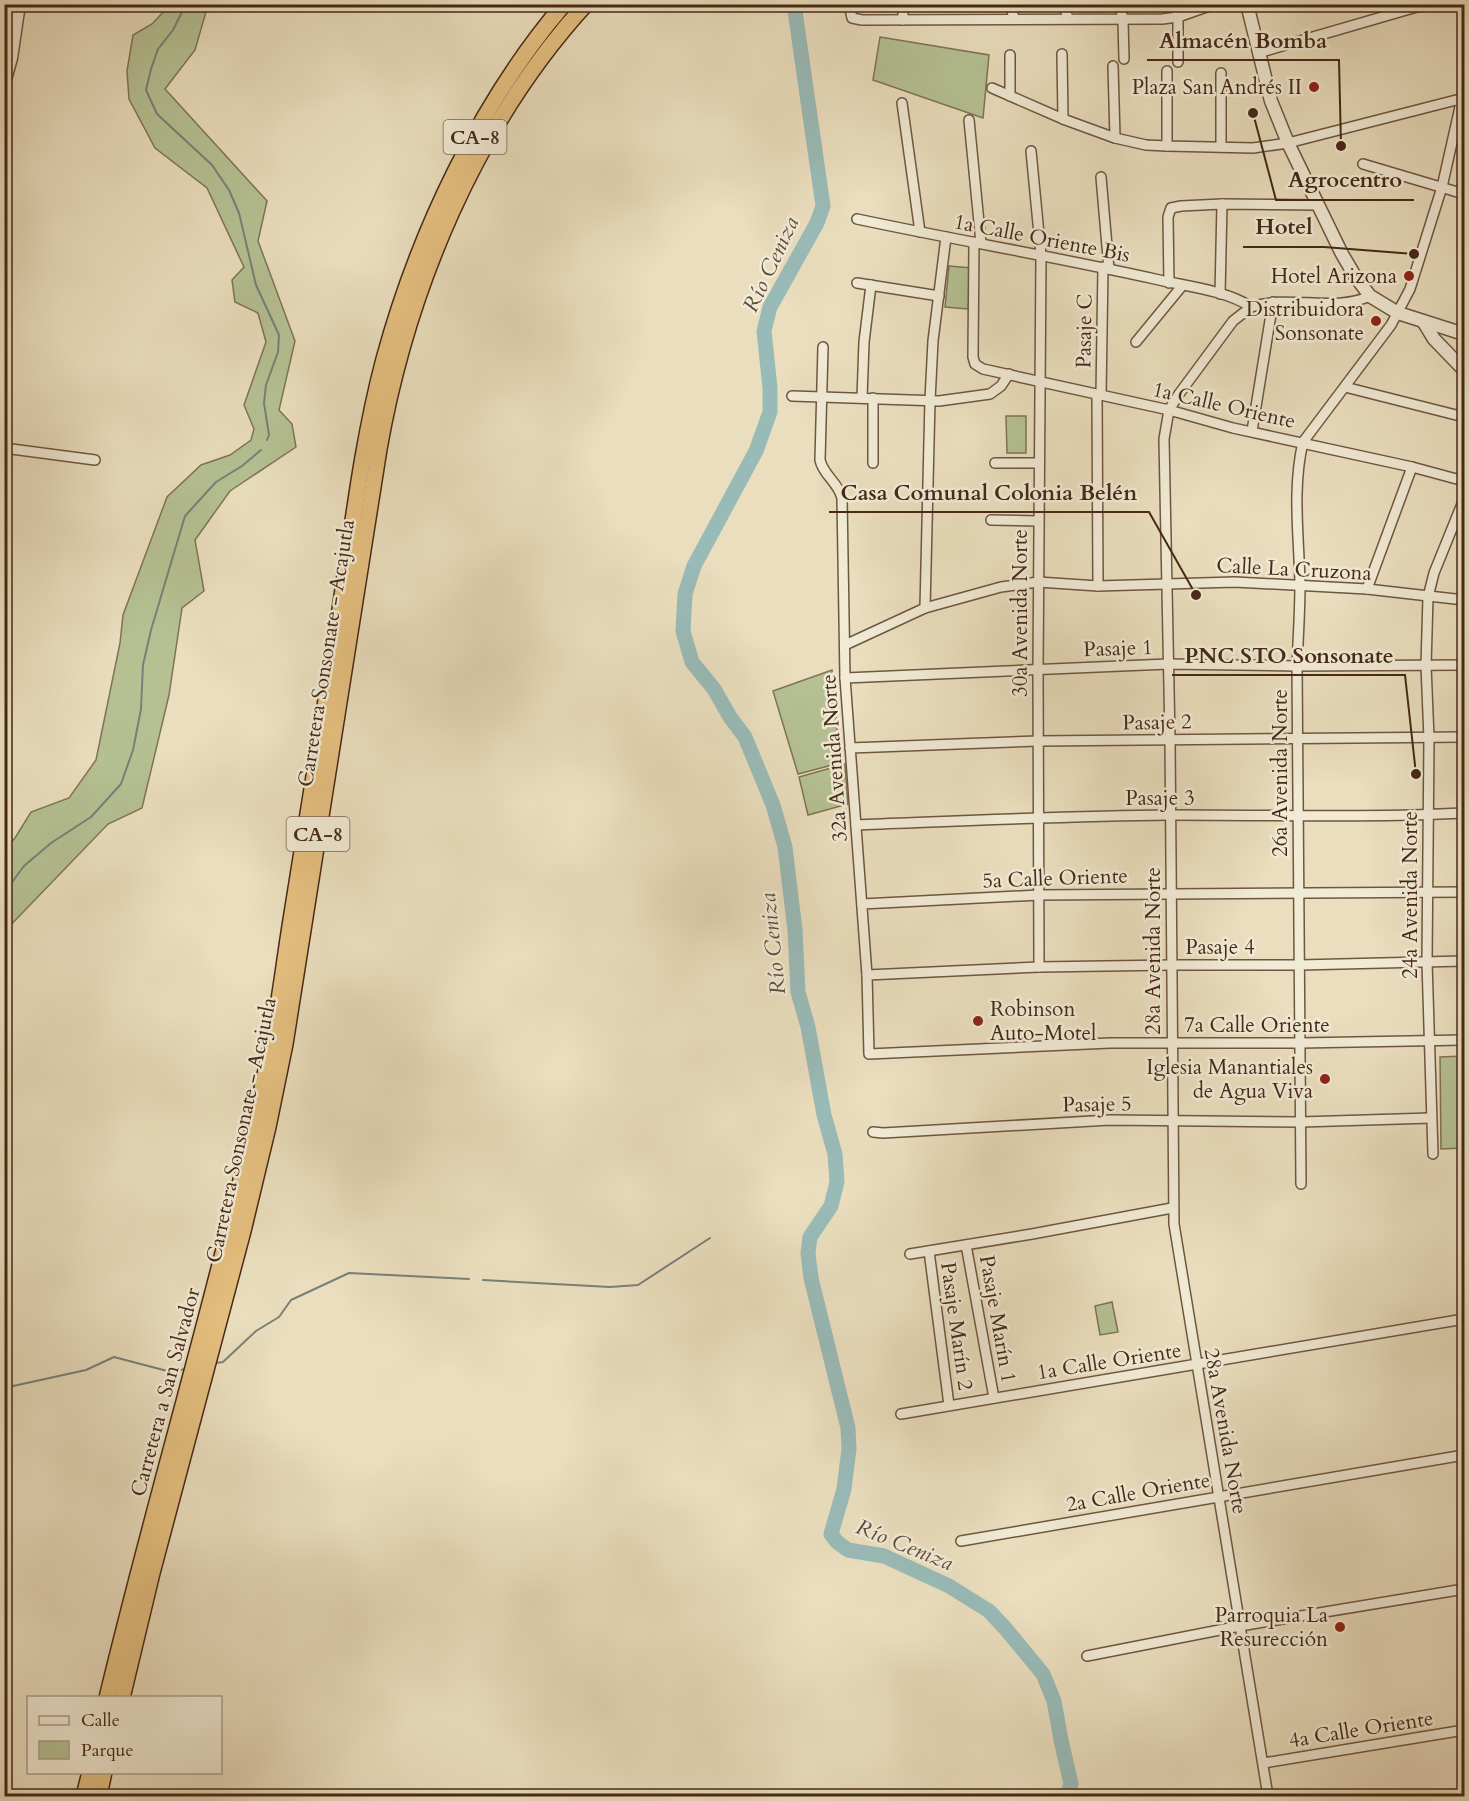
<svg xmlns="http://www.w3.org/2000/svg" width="1469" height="1801" font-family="Cardo,serif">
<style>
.green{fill:#b5c193;stroke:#7e7455;stroke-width:1.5}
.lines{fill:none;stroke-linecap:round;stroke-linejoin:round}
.stream{stroke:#788078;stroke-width:2}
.river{stroke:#99bbb8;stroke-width:15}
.minor-casing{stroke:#6f5641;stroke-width:12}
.tertiary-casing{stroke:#6f5641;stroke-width:15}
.trunk-casing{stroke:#462817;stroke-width:18}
.minor{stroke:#f1ead5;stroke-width:9}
.tertiary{stroke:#f1ead5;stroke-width:12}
.trunk{stroke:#e5bf7f;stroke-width:15}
.poi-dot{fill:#8f2418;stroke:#f1ead5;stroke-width:2}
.labels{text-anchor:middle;stroke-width:5;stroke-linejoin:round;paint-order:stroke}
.shield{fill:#f1ead5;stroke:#796250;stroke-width:1.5}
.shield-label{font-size:20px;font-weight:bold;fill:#462817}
.poi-label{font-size:21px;fill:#462817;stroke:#f1ead5;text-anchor:end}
.street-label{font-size:21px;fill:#462817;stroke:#f1ead5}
.water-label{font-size:22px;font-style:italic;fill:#5b4d3f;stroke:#f1ead5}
.leader{fill:none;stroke:#462817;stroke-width:2}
.callout-dot{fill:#462817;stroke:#f1ead5;stroke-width:2}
.callout-label{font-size:22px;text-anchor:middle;font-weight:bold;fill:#462817;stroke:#f1ead5;stroke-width:5;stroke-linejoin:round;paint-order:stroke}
</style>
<rect width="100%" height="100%" fill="#eadebe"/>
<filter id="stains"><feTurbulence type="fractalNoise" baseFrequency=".00333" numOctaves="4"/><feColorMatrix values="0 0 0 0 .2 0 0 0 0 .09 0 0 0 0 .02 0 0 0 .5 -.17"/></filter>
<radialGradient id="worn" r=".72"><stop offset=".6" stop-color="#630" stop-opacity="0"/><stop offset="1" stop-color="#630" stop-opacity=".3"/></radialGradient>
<g class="green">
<path d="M167,5h39v7l-11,38 -30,39 102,112 -9,40 37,100 -16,69 13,14 4,23 -66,44 -35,49 9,51 -22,17 -13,87 -27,113 -34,16 -103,107v-83l10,-10 16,-26 38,-14 27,-38 24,-117 3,-28 44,-118 34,-32 29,-10 21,-15 3,-11 -10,-24 22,-63 -8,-29 -23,-11 -3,-22 12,-13 -37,-79 -52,-40 -26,-49 -2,-28 6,-36 19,-11 15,-16z"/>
<path d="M880,37l109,18 -6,63 -110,-38z"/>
<path d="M949,266l23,2 -4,41 -23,-2z"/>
<path d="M1006,416h20v37h-19z"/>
<path d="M832,670l8,93 -42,11 -25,-83z"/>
<path d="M845,764l3,40 -40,11 -9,-38z"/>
<path d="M1464,1056v92l-23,1 -1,-92z"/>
<path d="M1112,1302l6,30 -18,3 -5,-29z"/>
</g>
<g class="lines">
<g class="stream">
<path d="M186,4l-13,26 -15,19 -7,20 -5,21 11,24 55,51 17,25 10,23 17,72 23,50 -1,17 -12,33 -2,18 5,32 -2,5"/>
<path d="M4,893l20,-27 27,-23 40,-26 30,-33 12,-34 8,-41 2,-44 8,-35 34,-114 31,-34 26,-16 19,-16"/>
<path d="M483,1280l127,7 28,-2 72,-47"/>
<path d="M216,1363l7,-1 33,-31 23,-14 12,-17 58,-27 120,6"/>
<path d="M4,1388l82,-18 28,-13 57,15 14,-3"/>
</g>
<path class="river" d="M794,4l29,202 -6,17 -47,84 -6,24 6,57v24l-14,39 -62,115 -9,28 -2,37 9,31 22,27 16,28 15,20 28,68 12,42 10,83 3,62 10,35 16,88 11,39 2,28 -6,24 -21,31 -2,16 3,25 37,150 1,21 -5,40 -13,45 6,8 11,8 36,6 65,30 40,25 16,17 38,46 11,27 7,39 10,44 -4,12"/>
<defs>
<g id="minor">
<path d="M849,4l3,14 10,2 300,-1 16,-2 37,-13"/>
<path d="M903,4v16"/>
<path d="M1010,4l4,14"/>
<path d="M1064,4l4,15"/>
<path d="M1120,4l3,16 1,39"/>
<path d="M1175,4l3,13v45"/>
<path d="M1258,53l169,-49"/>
<path d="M1062,54l1,65"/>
<path d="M1113,66l2,72"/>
<path d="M1221,73v74"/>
<path d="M992,88l71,31 52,19 31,7 21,1 86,2 35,-5 176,-45"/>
<path d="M1010,96v-41"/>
<path d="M902,103l18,129"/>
<path d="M969,120l12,123"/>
<path d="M1167,146v-75"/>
<path d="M1031,151l10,104 -3,415 1,297"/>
<path d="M1363,164l101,30"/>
<path d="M1101,177l8,92"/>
<path d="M857,219c99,21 199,38 298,60 29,7 71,11 96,28 38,-13 82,6 119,-11"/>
<path d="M974,242l-1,115 2,7 8,5 186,41 64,18 179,39 52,14"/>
<path d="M857,283l82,13"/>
<path d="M1169,283l-1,-66 3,-9 10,-2 41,-2 96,1"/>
<path d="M1220,294l2,-90"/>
<path d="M1251,307l-18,14 -54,73 -10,16 -5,29 6,300 4,485 94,572"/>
<path d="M1136,342l46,-56"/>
<path d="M823,347l-3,113c3,15 18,22 22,38l3,180 22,297 2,79 241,-11h190l164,-3"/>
<path d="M1345,387l119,30"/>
<path d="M1097,395l1,191"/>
<path d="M1101,395l2,-128"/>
<path d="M792,396l147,5 51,-7 11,-8 8,-12"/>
<path d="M862,398l2,-56 7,-57"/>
<path d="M873,398v65"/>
<path d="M1252,431l21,-129"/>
<path d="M4,448l91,12"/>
<path d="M995,463h44"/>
<path d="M991,520l47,1"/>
<path d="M1367,589l45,-122"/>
<path d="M925,608l5,-208 3,-59 13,-104"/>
<path d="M845,645l80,-37 76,-21 37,-5 60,4 137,-4 132,7 97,11"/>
<path d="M845,678l323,-14 129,2 167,-1"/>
<path d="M850,748l188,-7 426,-4"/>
<path d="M856,825c104,-4 209,-9 313,-10 99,0 197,3 295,-2"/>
<path d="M862,904l177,-9 425,-3"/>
<path d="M867,975l172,-8 133,-2h128l164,-4"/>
<path d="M873,1132l10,1 227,-13 191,2 130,-4"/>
<path d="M1433,1154l-6,-192 2,-224 -3,-72 2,-69 6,-24 30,-74"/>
<path d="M1301,1184l-4,-518c1,-27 3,-55 3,-82 -1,-48 -8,-95 3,-142l88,-117 19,-36 32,-102 20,-89"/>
<path d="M966,1245l28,153"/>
<path d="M929,1251l20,154"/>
<path d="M910,1254l122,-20 140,-26"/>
<path d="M901,1414l563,-95"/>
<path d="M961,1541l503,-86"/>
<path d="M1087,1656l153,-30 224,-37"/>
<path d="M1264,1763l200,-33"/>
</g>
<g id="tertiary">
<path d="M1247,4l24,97 17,42 54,111 13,22 15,20 28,17 66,21"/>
<path d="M4,83l7,-25 8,-54"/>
<path d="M1423,321l11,18 30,31"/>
</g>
<g id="trunk">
<path d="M107,1698c52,-217 118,-429 163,-647 9,-43 14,-88 21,-131 17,-106 34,-211 50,-317 12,-81 22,-165 43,-244 34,-125 96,-257 180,-355"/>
<path d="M122,1698l30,-125 91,-342 25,-104 17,-83 94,-595c28,-159 97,-325 207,-445"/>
<path d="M84,1796l6,-24"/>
<path d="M99,1796l5,-24"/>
</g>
</defs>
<use href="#minor" class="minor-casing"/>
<use href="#tertiary" class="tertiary-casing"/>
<use href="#trunk" class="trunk-casing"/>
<use href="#minor" class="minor"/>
<use href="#tertiary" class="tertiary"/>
<use href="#trunk" class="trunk"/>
</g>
<g class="poi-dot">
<circle cx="1314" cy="87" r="6"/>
<circle cx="1409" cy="276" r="6"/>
<circle cx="1376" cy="321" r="6"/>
<circle cx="978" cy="1021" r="6"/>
<circle cx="1325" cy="1079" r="6"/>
<circle cx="1340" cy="1627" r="6"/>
</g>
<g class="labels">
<g class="shield">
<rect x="443.5" y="120" width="63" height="34" rx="4.5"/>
<rect x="286.5" y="817" width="63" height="34" rx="4.5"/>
</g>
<g class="shield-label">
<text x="475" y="144">CA-8</text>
<text x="318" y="841">CA-8</text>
</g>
<g class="poi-label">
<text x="1302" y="94">Plaza San Andrés II</text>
<text x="1397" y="283">Hotel Arizona</text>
<text x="1364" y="316">Distribuidora<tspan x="1364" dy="24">Sonsonate</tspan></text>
<text x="990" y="1016" text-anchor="start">Robinson<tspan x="990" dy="24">Auto-Motel</tspan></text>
<text x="1313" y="1074">Iglesia Manantiales<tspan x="1313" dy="24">de Agua Viva</tspan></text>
<text x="1328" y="1622">Parroquia La<tspan x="1328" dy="24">Resurección</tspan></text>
</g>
<g class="street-label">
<text transform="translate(1042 238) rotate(11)" y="7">1a Calle Oriente Bis</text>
<text transform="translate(1084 331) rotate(-89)" y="7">Pasaje C</text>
<text transform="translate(1224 405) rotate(13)" y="7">1a Calle Oriente</text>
<text transform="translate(1294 569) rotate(3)" y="7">Calle La Cruzona</text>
<text transform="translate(1020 613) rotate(-90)" y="7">30a Avenida Norte</text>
<text transform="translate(1118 648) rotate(-2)" y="7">Pasaje 1</text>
<text transform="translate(326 653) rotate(-81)" y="7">Carretera Sonsonate - Acajutla</text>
<text transform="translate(1157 722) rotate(-1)" y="7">Pasaje 2</text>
<text transform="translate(834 758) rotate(-94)" y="7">32a Avenida Norte</text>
<text transform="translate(1280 773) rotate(-90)" y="7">26a Avenida Norte</text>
<text x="1160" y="805">Pasaje 3</text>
<text transform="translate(1055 878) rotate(-2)" y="7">5a Calle Oriente</text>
<text transform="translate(1410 895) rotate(-90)" y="7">24a Avenida Norte</text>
<text x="1220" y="954">Pasaje 4</text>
<text transform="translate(1153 951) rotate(-90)" y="7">28a Avenida Norte</text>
<text x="1257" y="1032">7a Calle Oriente</text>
<text transform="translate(1097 1104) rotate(-1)" y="7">Pasaje 5</text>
<text transform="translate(241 1130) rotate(-78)" y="7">Carretera Sonsonate - Acajutla</text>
<text transform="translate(998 1319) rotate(80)" y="7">Pasaje Marín 1</text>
<text transform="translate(957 1326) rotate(82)" y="7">Pasaje Marín 2</text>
<text transform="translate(1109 1361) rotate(-9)" y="7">1a Calle Oriente</text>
<text transform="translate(165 1392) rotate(-75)" y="7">Carretera a San Salvador</text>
<text transform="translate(1226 1431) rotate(80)" y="7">28a Avenida Norte</text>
<text transform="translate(1138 1492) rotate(-10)" y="7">2a Calle Oriente</text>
<text transform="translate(1361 1729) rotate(-9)" y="7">4a Calle Oriente</text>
</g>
<g class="water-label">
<text transform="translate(770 264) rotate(-65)" y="8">Río Ceniza</text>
<text transform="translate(772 944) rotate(-96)" y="8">Río Ceniza</text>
<text transform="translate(905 1544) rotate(22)" y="8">Río Ceniza</text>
</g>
</g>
<path class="leader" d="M1341 146L1339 60H1147M1253 113L1276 200H1414M1414 254L1324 247H1243M1196 595L1149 512H829M1416 774L1405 675H1172"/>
<g class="callout-dot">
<circle cx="1341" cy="146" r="6"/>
<circle cx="1253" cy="113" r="6"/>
<circle cx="1414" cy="254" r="6"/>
<circle cx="1196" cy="595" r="6"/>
<circle cx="1416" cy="774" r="6"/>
</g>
<g class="callout-label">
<text x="1243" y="48">Almacén Bomba</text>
<text x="1345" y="187">Agrocentro</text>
<text x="1284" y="234">Hotel</text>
<text x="989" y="500">Casa Comunal Colonia Belén</text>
<text x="1289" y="663">PNC STO Sonsonate</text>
</g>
<rect width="1469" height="1801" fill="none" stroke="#eadebe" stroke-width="24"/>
<rect x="6" y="6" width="1457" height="1789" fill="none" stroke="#462817" stroke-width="3"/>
<rect x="12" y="12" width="1445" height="1777" fill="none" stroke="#462817" stroke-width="1.5"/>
<rect x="27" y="1696" width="195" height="78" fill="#f1ead5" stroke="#ad9c89" stroke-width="1.5"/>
<rect x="39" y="1716" width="30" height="9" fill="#f1ead5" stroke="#ad9c89" stroke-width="1.5"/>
<text x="81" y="1726" font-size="18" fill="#462817">Calle</text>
<rect x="39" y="1741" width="30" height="18" fill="#b5c193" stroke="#ad9c89" stroke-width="1.5"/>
<text x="81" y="1756" font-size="18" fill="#462817">Parque</text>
<rect width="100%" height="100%" filter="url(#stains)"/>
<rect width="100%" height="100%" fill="url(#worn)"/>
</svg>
